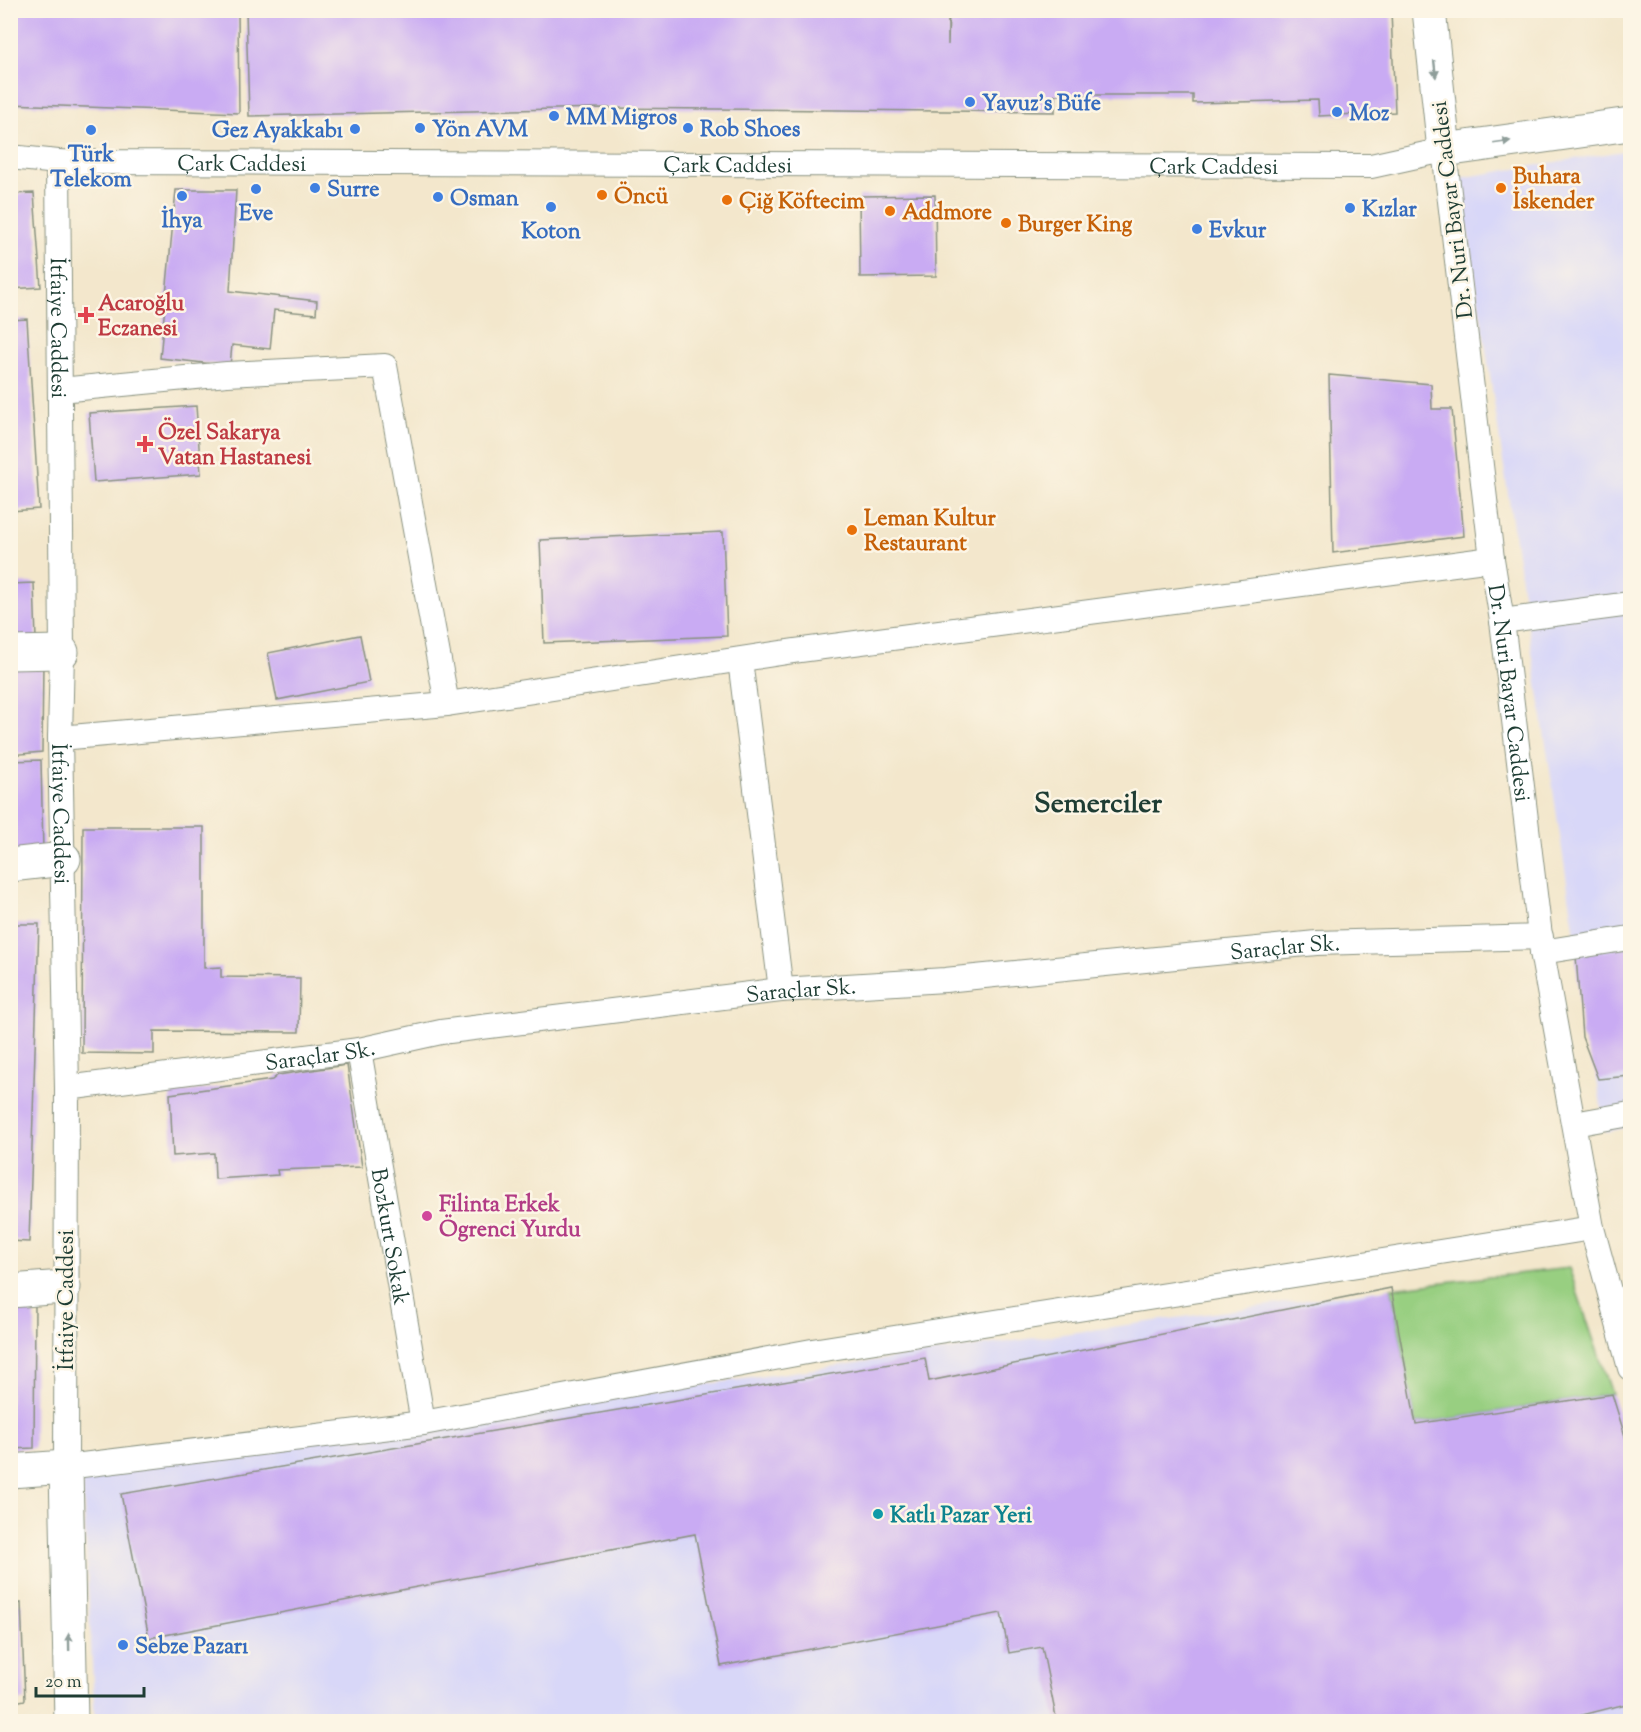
<svg xmlns="http://www.w3.org/2000/svg" width="1641" height="1732" font-family="'Sorts Mill Goudy',serif">
<style>
.built{fill:#d8d7f8}
.green{fill:#98cf81;stroke:#5c865a;stroke-width:1.5}
.building{fill:#c9abf3}
.lines{fill:none;stroke-linecap:round;stroke-linejoin:round}
.pedestrian-casing{stroke:#899280;stroke-width:26}
.minor-casing{stroke:#899280;stroke-width:35}
.secondary-casing{stroke:#899280;stroke-width:35}
.pedestrian{stroke:#fff;stroke-width:24}
.minor{stroke:#fff;stroke-width:33}
.secondary{stroke:#fff;stroke-width:33}
.oneway{fill:#8f9e9a}
.shop-dot{fill:#3f7fe0;stroke:#fcf5e5;stroke-width:2}
.food-dot{fill:#e8710a;stroke:#fcf5e5;stroke-width:2}
.health-dot{fill:#e0444e;stroke:#fcf5e5;stroke-width:2}
.hotel-dot{fill:#d1479c;stroke:#fcf5e5;stroke-width:2}
.culture-dot{fill:#0f9aa8;stroke:#fcf5e5;stroke-width:2}
.labels{text-anchor:middle;stroke-width:5;stroke-linejoin:round;paint-order:stroke}
.shop-label{font-size:22px;font-weight:bold;fill:#366cbe;stroke:#fcf5e5;text-anchor:start}
.street-label{font-size:22px;fill:#1f3d34;stroke:#fcf5e5}
.food-label{font-size:22px;font-weight:bold;fill:#c56008;stroke:#fcf5e5;text-anchor:start}
.health-label{font-size:22px;font-weight:bold;fill:#be3a42;stroke:#fcf5e5;text-anchor:start}
.hotel-label{font-size:22px;font-weight:bold;fill:#b23c85;stroke:#fcf5e5;text-anchor:start}
.culture-label{font-size:22px;font-weight:bold;fill:#0d838f;stroke:#fcf5e5;text-anchor:start}
.district-label{font-size:28px;font-weight:bold;fill:#1f3d34;stroke:#fcf5e5}
</style>
<rect width="100%" height="100%" fill="#fcf5e5"/>
<filter id="ink" filterUnits="userSpaceOnUse"><feTurbulence type="fractalNoise" baseFrequency=".0167" numOctaves="2"/><feDisplacementMap in="SourceGraphic" scale="12" xChannelSelector="R" yChannelSelector="G"/><feConvolveMatrix kernelMatrix="1 2 1 2 8 2 1 2 1" color-interpolation-filters="sRGB"/></filter>
<filter id="wash" filterUnits="userSpaceOnUse"><feTurbulence type="fractalNoise" baseFrequency=".008" numOctaves="4" result="noise"/><feDisplacementMap in="SourceGraphic" scale="24" xChannelSelector="R" yChannelSelector="G"/><feGaussianBlur stdDeviation="1.35" result="paint"/><feColorMatrix in="noise" values="0 0 0 0 0 0 0 0 0 0 0 0 0 0 0 0 0 1.4 0 .05"/><feComposite in="paint" operator="in"/></filter>
<g filter="url(#wash)">
<rect width="100%" height="100%" fill="#f3e7cc"/>
<g class="built">
<path d="M1630,150v977l-25,5 -145,-954z"/>
<path d="M1391,1288l25,136 196,-30 18,55v271l-1535,1 -13,-249z"/>
</g>
<path class="green" d="M1569,1268l43,126 -196,30 -25,-136z"/>
<g id="blocks">
<g class="building">
<path d="M10,10h228l1,103 -229,-9z"/>
<path d="M246,10h702v35l1,-35h442l4,102 -76,4 -1,-16 -125,3v-8h-138v17l-453,-4 -353,8z"/>
<path d="M176,190h60l-6,101 87,10 -1,13 -42,-4 -4,39 -38,-4 -2,21 -70,-8z"/>
<path d="M34,193l7,94 -31,2v-95z"/>
<path d="M935,195l1,81 -76,1 -1,-81z"/>
<path d="M27,319l12,190 -29,2v-191z"/>
<path d="M1329,375l102,9 1,25h20l12,127 -131,17z"/>
<path d="M196,406l5,68 -107,8 -5,-69z"/>
<path d="M723,532l4,104 -183,7 -4,-103z"/>
<path d="M34,583l2,56 -26,1v-56z"/>
<path d="M360,635l9,47 -92,18 -9,-47z"/>
<path d="M43,661l-1,91 -32,3v-93z"/>
<path d="M41,760l2,92 -33,3v-94z"/>
<path d="M83,827h121v141l17,-1v10l79,1 -1,54 -145,-1v23l-72,-1z"/>
<path d="M10,924h29l-10,318 -19,-1z"/>
<path d="M1630,947v129l-32,3 -16,-42 -6,-81z"/>
<path d="M347,1065l15,102 -85,3 1,5 -63,4 -1,-26 -41,3 -3,-62 102,-14 6,-5z"/>
<path d="M1391,1288l25,136 196,-30 18,58v251l-75,19h-498l-15,-75 -33,6 -8,-40 -280,53 -26,-132 -546,104 -28,-144 804,-136 4,23z"/>
<path d="M10,1303h25l-1,145 -24,1z"/>
<path d="M21,1603l4,97 -15,3v-98z"/>
</g>
</g>
</g>
<g filter="url(#ink)">
<use href="#blocks" fill-opacity="0" stroke="#899280" stroke-width="1.5"/>
<g class="lines">
<defs>
<g id="pedestrian">
<path id="s1" d="M10,157l48,5 1313,4 73,-16 48,409 10,62 40,331 50,276 38,140"/>
<path id="s2" d="M58,162l4,490 -2,86 7,350 -1,379 357,-44 389,-72 780,-123"/>
<path d="M60,390l167,-16 158,-8 62,338"/>
<path d="M1502,621l128,-17"/>
<path d="M740,660l41,330"/>
<path d="M60,738l387,-34 347,-53 698,-92"/>
<path d="M1542,952l88,-14"/>
<path id="s3" d="M359,1050l64,373"/>
<path id="s4" d="M67,1088l292,-38 82,-18 340,-42 164,-10 371,-37 225,-6"/>
<path d="M1574,1124l56,-10"/>
</g>
<g id="minor">
<path d="M10,653l52,-1"/>
<path d="M10,865l54,-6"/>
<path d="M10,1291l54,-4"/>
<path d="M10,1471l56,-4 5,255"/>
</g>
<path id="secondary" d="M1429,10l15,140 186,-26"/>
</defs>
<use href="#pedestrian" class="pedestrian-casing"/>
<use href="#minor" class="minor-casing"/>
<use href="#secondary" class="secondary-casing"/>
<use href="#pedestrian" class="pedestrian"/>
<use href="#minor" class="minor"/>
<use href="#secondary" class="secondary"/>
</g>
<defs><path id="oneway-solid" d="M-6-.8H1V-3.2L6.5 0L1 3.2V.8H-6Z" transform="scale(1.5)"/></defs>
<g class="oneway">
<use href="#oneway-solid" transform="translate(1435 69) rotate(84)"/>
<use href="#oneway-solid" transform="translate(1502 142) rotate(-8)"/>
<use href="#oneway-solid" transform="translate(69 1642) rotate(-91)"/>
</g>
</g>
<g class="shop-dot">
<circle cx="970" cy="102" r="6"/>
<circle cx="1337" cy="112" r="6"/>
<circle cx="554" cy="116" r="6"/>
<circle cx="420" cy="128" r="6"/>
<circle cx="688" cy="128" r="6"/>
<circle cx="355" cy="129" r="6"/>
<circle cx="91" cy="130" r="6"/>
<circle cx="315" cy="188" r="6"/>
<circle cx="256" cy="189" r="6"/>
<circle cx="182" cy="196" r="6"/>
<circle cx="438" cy="197" r="6"/>
<circle cx="551" cy="207" r="6"/>
<circle cx="1350" cy="208" r="6"/>
<circle cx="1197" cy="229" r="6"/>
<circle cx="123" cy="1645" r="6"/>
</g>
<g class="food-dot">
<circle cx="1501" cy="188" r="6"/>
<circle cx="602" cy="195" r="6"/>
<circle cx="727" cy="200" r="6"/>
<circle cx="890" cy="211" r="6"/>
<circle cx="1006" cy="223" r="6"/>
<circle cx="852" cy="530" r="6"/>
</g>
<g class="health-dot">
<path d="M83 306h6v6h6v6h-6v6h-6v-6h-6v-6h6z"/>
<path d="M142 435h6v6h6v6h-6v6h-6v-6h-6v-6h6z"/>
</g>
<circle class="hotel-dot" cx="427" cy="1216" r="6"/>
<circle class="culture-dot" cx="878" cy="1514" r="6"/>
<g class="labels">
<g class="shop-label">
<text x="982" y="110">Yavuz's Büfe</text>
<text x="1349" y="120">Moz</text>
<text x="566" y="124">MM Migros</text>
<text x="432" y="136">Yön AVM</text>
<text x="700" y="136">Rob Shoes</text>
<text x="343" y="137" text-anchor="end">Gez Ayakkabı</text>
<text x="91" y="161" text-anchor="middle">Türk<tspan x="91" dy="25">Telekom</tspan></text>
<text x="327" y="196">Surre</text>
<text x="450" y="205">Osman</text>
<text x="1362" y="216">Kızlar</text>
<text x="256" y="220" text-anchor="middle">Eve</text>
<text x="182" y="227" text-anchor="middle">İhya</text>
<text x="1209" y="237">Evkur</text>
<text x="551" y="238" text-anchor="middle">Koton</text>
<text x="135" y="1653">Sebze Pazarı</text>
</g>
<g class="street-label">
<text dy="8" stroke="none"><textPath href="#s1" startOffset="232">Çark Caddesi</textPath></text>
<text dy="8" stroke="none"><textPath href="#s1" startOffset="718">Çark Caddesi</textPath></text>
<text dy="8" stroke="none"><textPath href="#s1" startOffset="1204">Çark Caddesi</textPath></text>
<text transform="translate(1451 210) rotate(-97)" y="8">Dr. Nuri Bayar Caddesi</text>
<text dy="8" stroke="none"><textPath href="#s2" startOffset="166">İtfaiye Caddesi</textPath></text>
<text dy="8" stroke="none"><textPath href="#s1" startOffset="1983">Dr. Nuri Bayar Caddesi</textPath></text>
<text dy="8" stroke="none"><textPath href="#s2" startOffset="652">İtfaiye Caddesi</textPath></text>
<text dy="8" stroke="none"><textPath href="#s4" startOffset="1227">Saraçlar Sk.</textPath></text>
<text dy="8" stroke="none"><textPath href="#s4" startOffset="741">Saraçlar Sk.</textPath></text>
<text dy="8" stroke="none"><textPath href="#s4" startOffset="255">Saraçlar Sk.</textPath></text>
<text dy="8" stroke="none"><textPath href="#s3" startOffset="189">Bozkurt Sokak</textPath></text>
<text transform="translate(65 1300) rotate(-90)" y="8">İtfaiye Caddesi</text>
</g>
<g class="food-label">
<text x="1513" y="183">Buhara<tspan x="1513" dy="25">İskender</tspan></text>
<text x="614" y="203">Öncü</text>
<text x="739" y="208">Çiğ Köftecim</text>
<text x="902" y="219">Addmore</text>
<text x="1018" y="231">Burger King</text>
<text x="864" y="525">Leman Kultur<tspan x="864" dy="25">Restaurant</tspan></text>
</g>
<g class="health-label">
<text x="98" y="310">Acaroğlu<tspan x="98" dy="25">Eczanesi</tspan></text>
<text x="158" y="439">Özel Sakarya<tspan x="158" dy="25">Vatan Hastanesi</tspan></text>
</g>
<g class="hotel-label">
<text x="439" y="1211">Filinta Erkek<tspan x="439" dy="25">Ögrenci Yurdu</tspan></text>
</g>
<g class="culture-label">
<text x="890" y="1522">Katlı Pazar Yeri</text>
</g>
<g class="district-label">
<text x="1098" y="812">Semerciler</text>
</g>
</g>
<rect width="1641" height="1732" fill="none" stroke="#fcf5e5" stroke-width="36"/>
<path d="M36 1687v9h108v-9" fill="none" stroke="#1f3d34" stroke-width="3"/>
<text x="45" y="1687" font-size="18" fill="#1f3d34" stroke="#fcf5e5" stroke-width="4.5" paint-order="stroke">20 m</text>
</svg>
